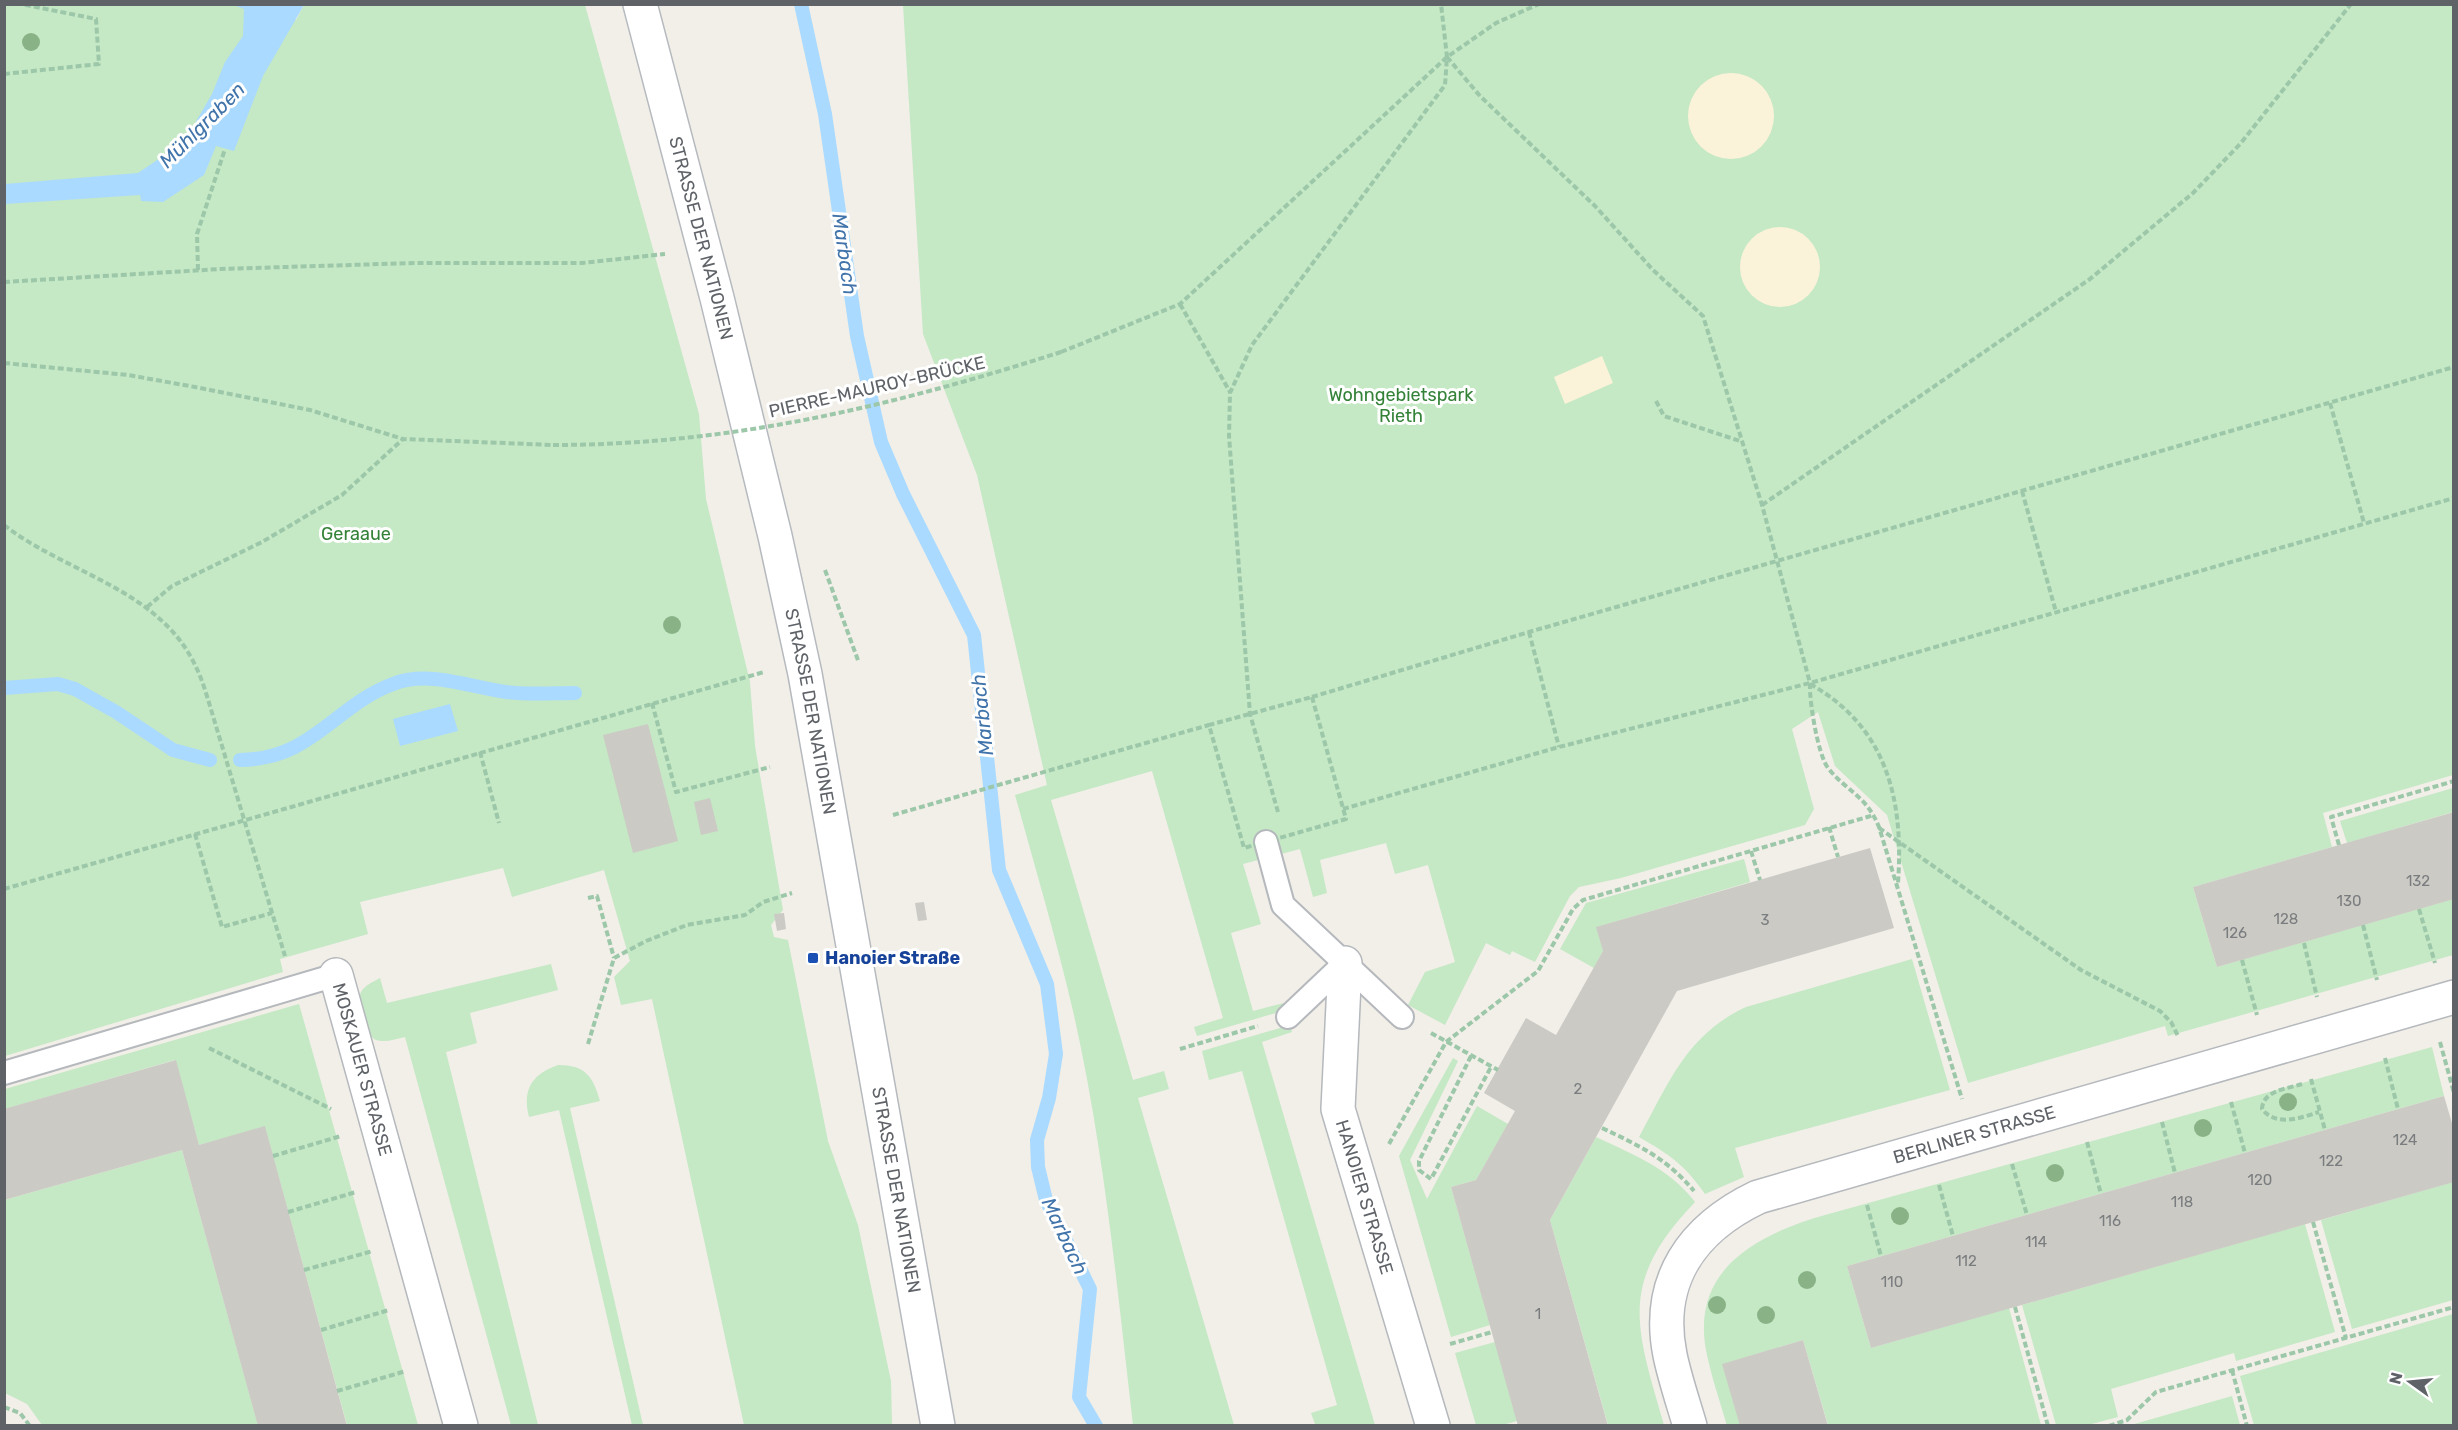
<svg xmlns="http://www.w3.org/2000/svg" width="2458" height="1430" font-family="Rubik,sans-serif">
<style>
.green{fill:#c5e8c5}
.sand{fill:#fbf3d9}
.water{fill:#aadaff}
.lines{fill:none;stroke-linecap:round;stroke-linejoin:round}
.stream{stroke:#aadaff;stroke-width:14}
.building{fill:#cccac5}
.service-casing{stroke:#b5b8bc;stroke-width:26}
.minor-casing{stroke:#b5b8bc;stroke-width:36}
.secondary-casing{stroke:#b6babf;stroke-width:36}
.path{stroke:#9cc7a9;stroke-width:4;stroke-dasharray:6 3;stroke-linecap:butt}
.service{stroke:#fff;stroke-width:22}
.minor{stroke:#fff;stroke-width:33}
.secondary{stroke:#fff;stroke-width:33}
.path-bridge{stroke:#9cc7a9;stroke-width:4;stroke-dasharray:6 3;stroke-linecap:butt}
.tree{fill:#89b387}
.transit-dot{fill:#1a4fb4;stroke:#fff;stroke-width:2}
.labels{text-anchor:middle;stroke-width:6;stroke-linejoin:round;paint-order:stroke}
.number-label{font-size:15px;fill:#7a7d7f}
.street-label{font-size:18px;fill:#5f6368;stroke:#fff}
.park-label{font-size:18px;fill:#348238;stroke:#fff}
.transit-label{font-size:18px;font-weight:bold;fill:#164399;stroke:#fff;text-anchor:start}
.water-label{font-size:20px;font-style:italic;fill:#4174aa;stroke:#fff}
</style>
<rect width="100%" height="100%" fill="#f1efe8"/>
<g class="green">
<path d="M5,5h229l62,15 8,-15h281l114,409 7,85 44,183 5,64 28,164 -12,15 3,12 14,3 40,201 30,84 33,156 1,44h-148l-92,-426 -31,6 -7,-28 16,-16 -26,-91 -92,27 -9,-29 -143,34 8,32 -88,25 3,13 -278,84z"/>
<path d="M903,5h1550v770l-130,38 9,34 -139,40 24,80 236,-68v56l-285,81 -3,-10 -197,57 -81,-268 -52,-49 -17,-54 -26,17 22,80 -9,16 -184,53 -42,9 -9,9 -35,66 -23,-11 -2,4 -24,-12 -41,82 -37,-20 17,-33 30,-10 -27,-97 -33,9 -9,-31 -66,17 7,33 -14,4 -13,-48 -57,15 18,60 -30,9 22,78 31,-8 2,7 -89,26 -3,-9 29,-9 -71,-247 -101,29 82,280 31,-9 5,18 -31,9 96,327h-101c-16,-138 -29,-278 -60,-414 -17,-73 -38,-144 -58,-216l32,-10 -70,-310 -54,-141z"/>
<path d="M2453,788v24l-106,31 -7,-22z"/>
<path d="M1744,859l6,23 -153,45 6,24 -9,17 -34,-19 26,-46z"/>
<path d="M1912,959l38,131 -215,58 9,29 -39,17c-21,-30 -35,-39 -66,-57 30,-54 47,-102 107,-130z"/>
<path d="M551,964l7,26 -88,23 7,30 -31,9 92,373h-27l-106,-388c-9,2 -20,6 -29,3 -11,-5 -21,-38 -15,-48 4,-7 12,-10 19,-14l7,25z"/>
<path d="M299,1004l119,421h-71l-82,-298 -66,18 -24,-85 -170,49v-20z"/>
<path d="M1290,1025l2,7 -30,10 113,383 -60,-1 -4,-11 26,-8 -95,-334 -33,9 -7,-29z"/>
<path d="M2432,1047l12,49 -597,170 24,82 138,-40 32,117h-213l-25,-85 -80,24 17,61 -13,1c-7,-25 -16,-50 -21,-76 -15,-82 53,-116 119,-135z"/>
<path d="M1453,1058l5,3 -48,99 17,39 50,-93 31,18 -32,56 -25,7 39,138 -39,12 -52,-181z"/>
<path d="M558,1065c27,0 35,11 42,36l-30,7 73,317h-11l-73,-315 -30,7c-7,-27 3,-43 29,-52z"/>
<path d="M1596,1137c38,18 73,31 99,65 -78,81 -59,125 -31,223h-56l-58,-205z"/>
<path d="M182,1150l76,275h-216l-15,-21 -22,-11 -1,-193z"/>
<path d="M2453,1182v118l-101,29 -31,-109z"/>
<path d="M2305,1224l30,108 -99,29 -2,-8 -123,36 7,28 -30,8h-32l-34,-120z"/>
<path d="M2453,1314v111h-199l-14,-49z"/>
<path d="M1495,1342l22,79 -15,4h-26l-21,-72z"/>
<path d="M2232,1396l8,29h-109z"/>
</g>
<g class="sand">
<circle cx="1731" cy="116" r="43"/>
<circle cx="1780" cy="267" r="40"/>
<path d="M1602,356l11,27 -48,21 -11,-27z"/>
</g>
<g class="water">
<path d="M234,5h70l-41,71 -29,75 -18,-5 -12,29 -41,27 -22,-1 -1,-6 -135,9v-20l133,-11 46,-31 28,-48 13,-32 18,-26 1,-27z"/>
<path d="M450,704l8,27 -58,15 -7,-27z"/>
</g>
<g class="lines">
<g class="stream">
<path d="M801,4l24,110 32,222 24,106 22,52 71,141 25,235 48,114 9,70 -7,44 -12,42 1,27 8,33 44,89 -11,108 17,29"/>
<path d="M4,688l54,-4 17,5 41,23 57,38 37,10"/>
<path d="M240,760c73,-1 94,-54 153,-76 35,-14 77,3 113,8 22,3 46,1 69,1"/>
</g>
</g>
<g class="building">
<path d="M648,724l30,117 -45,12 -30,-118z"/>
<path d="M710,798l8,33 -17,4 -7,-33z"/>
<path d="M2454,812v87l-237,68 -24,-80z"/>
<path d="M1870,848l24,80 -217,63 -127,229 58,206h-90l-67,-239 25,-7 39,-69 -31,-18 42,-75 30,17 47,-84 -7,-24z"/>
<path d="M924,902l3,18 -9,1 -3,-18z"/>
<path d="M784,913l2,16 -9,2 -3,-17z"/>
<path d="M176,1060l23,85 66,-19 82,300h-89l-76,-276 -178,50v-91z"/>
<path d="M2444,1096l10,34v52l-583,166 -24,-82z"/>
<path d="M1803,1340l25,86h-88l-18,-62z"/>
</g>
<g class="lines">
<defs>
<g id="service">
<path d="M1266,842l17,63 119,112"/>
<path d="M1288,1017l57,-54"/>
<path d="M4,1073l332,-98"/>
</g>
<g id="minor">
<path id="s1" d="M1345,963l-7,146 95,317"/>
<path id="s2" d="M336,975l125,451"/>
<path id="s3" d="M1690,1426c-7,-24 -15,-47 -20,-71 -15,-75 23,-127 88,-158l696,-200"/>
</g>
<g id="secondary">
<path id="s4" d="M640,4l77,294 58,238 30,138 133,752"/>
</g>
</defs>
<use href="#service" class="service-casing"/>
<use href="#minor" class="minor-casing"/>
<use href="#secondary" class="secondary-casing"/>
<g class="path">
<path d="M1447,57l33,39 115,110 58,64 50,46 59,189 48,178c-1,18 8,72 18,85 19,24 38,27 51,59l83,272"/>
<path d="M4,74l95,-10 -3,-45 -75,-15"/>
<path d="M198,270l-1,-36 28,-85"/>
<path d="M4,282l217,-13 193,-6h168l83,-9"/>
<path d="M1180,304l50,88"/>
<path d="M1061,352l119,-48 267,-247 49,-34 43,-19"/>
<path d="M4,363l124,12 67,12 115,23 93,29 150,6"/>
<path d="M1656,401l8,15 76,25"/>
<path d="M2330,403l34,120"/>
<path d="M2022,491l34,121"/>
<path d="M1762,505l328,-226 103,-86 48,-50 110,-139"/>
<path d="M4,525c63,49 156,64 192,142 6,12 10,26 14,39l75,250"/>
<path d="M825,570l34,93"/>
<path d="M147,607l25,-21 90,-44 80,-47 61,-56"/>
<path d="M1529,632l30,115"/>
<path d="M1810,684c77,43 94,116 88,199"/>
<path d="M1312,697l217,-65 925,-265"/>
<path d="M1312,697l34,122 -102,29 -35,-123z"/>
<path d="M652,703l24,89 94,-25"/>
<path d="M480,752l19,71"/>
<path d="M1343,809l216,-62 251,-64 644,-185"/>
<path d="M1278,812l-28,-98 -21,-278 1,-43 22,-48 193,-260 2,-28 -6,-53"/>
<path d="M893,815l316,-90"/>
<path d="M1829,827l9,30"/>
<path d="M1879,828l202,142 79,41 11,11 7,14"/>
<path d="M195,834l27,93 50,-14"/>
<path d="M2339,845l-8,-28 123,-36"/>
<path d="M1751,851l9,29"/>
<path d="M4,889l760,-217"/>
<path d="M588,898l9,-2 17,62"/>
<path d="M2419,909l16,54"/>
<path d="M2363,925l14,55"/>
<path d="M2304,943l13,54"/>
<path d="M2242,960l15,55"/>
<path d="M1431,1033l67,37"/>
<path d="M2440,1042l14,51"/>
<path d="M588,1044l26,-86 32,-17 41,-16 58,-10 18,-13 29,-9"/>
<path d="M209,1048l122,61"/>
<path d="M1180,1049l78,-23"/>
<path d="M1471,1056l-52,105v9l12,9 60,-112"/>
<path d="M2385,1058l13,51"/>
<path d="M2311,1079l14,51"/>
<path d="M2302,1084c-15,5 -39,6 -40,25 14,18 39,9 57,3"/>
<path d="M2231,1102l14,51"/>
<path d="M2162,1122l13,51"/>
<path d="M1602,1128c38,18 64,30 92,63"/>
<path d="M2087,1142l14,52"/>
<path d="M1389,1144l57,-102 92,-71 35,-62 10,-9 291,-85"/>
<path d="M273,1156l68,-20"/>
<path d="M2012,1164l15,51"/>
<path d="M1939,1185l14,51"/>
<path d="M1867,1205l14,51"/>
<path d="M288,1212l68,-20"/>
<path d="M2313,1222l33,116"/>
<path d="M304,1270l69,-19"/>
<path d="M2015,1307l33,119"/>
<path d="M321,1330l68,-20"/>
<path d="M1450,1344l42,-12"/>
<path d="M2232,1370l15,56"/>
<path d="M337,1391l69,-20"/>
<path d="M4,1407l16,6 10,13"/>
<path d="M2109,1426l18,-6 29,-28 298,-85"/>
</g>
<use href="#service" class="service"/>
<use href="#minor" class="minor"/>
<use href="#secondary" class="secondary"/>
<path class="path-bridge" d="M553,445c177,0 340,-39 508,-93"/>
</g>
<g class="tree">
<circle cx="31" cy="42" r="9"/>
<circle cx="672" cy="625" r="9"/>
<circle cx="2288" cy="1102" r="9"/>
<circle cx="2203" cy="1128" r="9"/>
<circle cx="2055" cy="1173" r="9"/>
<circle cx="1900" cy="1216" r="9"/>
<circle cx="1807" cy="1280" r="9"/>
<circle cx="1717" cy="1305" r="9"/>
<circle cx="1766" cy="1315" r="9"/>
</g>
<rect class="transit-dot" x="807" y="952" width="12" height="12" rx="3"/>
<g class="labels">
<g class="number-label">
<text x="2418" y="886">132</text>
<text x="2349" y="906">130</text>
<text x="2286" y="924">128</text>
<text x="1765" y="925">3</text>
<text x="2235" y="938">126</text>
<text x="1578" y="1094">2</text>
<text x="2405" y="1145">124</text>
<text x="2331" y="1166">122</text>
<text x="2260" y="1185">120</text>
<text x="2182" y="1207">118</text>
<text x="2110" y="1226">116</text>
<text x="2036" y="1247">114</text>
<text x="1966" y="1266">112</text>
<text x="1892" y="1287">110</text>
<text x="1538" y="1319">1</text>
</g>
<g class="street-label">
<text dy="6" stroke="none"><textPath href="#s4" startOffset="242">STRASSE DER NATIONEN</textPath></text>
<text transform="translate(877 387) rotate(-13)" y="6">PIERRE-MAUROY-BRÜCKE</text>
<text dy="6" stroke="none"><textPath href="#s4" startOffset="728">STRASSE DER NATIONEN</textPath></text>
<text dy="6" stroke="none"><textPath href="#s2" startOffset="98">MOSKAUER STRASSE</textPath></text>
<text dy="6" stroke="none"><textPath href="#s3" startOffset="496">BERLINER STRASSE</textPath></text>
<text dy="6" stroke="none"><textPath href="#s4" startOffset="1214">STRASSE DER NATIONEN</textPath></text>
<text dy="6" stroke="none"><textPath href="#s1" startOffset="238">HANOIER STRASSE</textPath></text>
</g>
<g class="park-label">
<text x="1401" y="401">Wohngebietspark<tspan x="1401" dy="21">Rieth</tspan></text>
<text x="356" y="540">Geraaue</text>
</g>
<g class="transit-label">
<text x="825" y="964">Hanoier Straße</text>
</g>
<g class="water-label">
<text transform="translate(202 125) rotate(-45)" y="7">Mühlgraben</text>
<text transform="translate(845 254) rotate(82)" y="7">Marbach</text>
<text transform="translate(982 715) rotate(-96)" y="7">Marbach</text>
<text transform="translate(1065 1236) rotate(65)" y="7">Marbach</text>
</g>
</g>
<rect width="2458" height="1430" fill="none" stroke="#5f6368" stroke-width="12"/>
<g transform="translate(2410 1382) rotate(285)" stroke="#ffffff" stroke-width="4.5" paint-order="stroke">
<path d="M0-4.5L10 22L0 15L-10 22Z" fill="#5f6368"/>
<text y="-9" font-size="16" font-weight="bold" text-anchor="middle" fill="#5f6368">N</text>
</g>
</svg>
